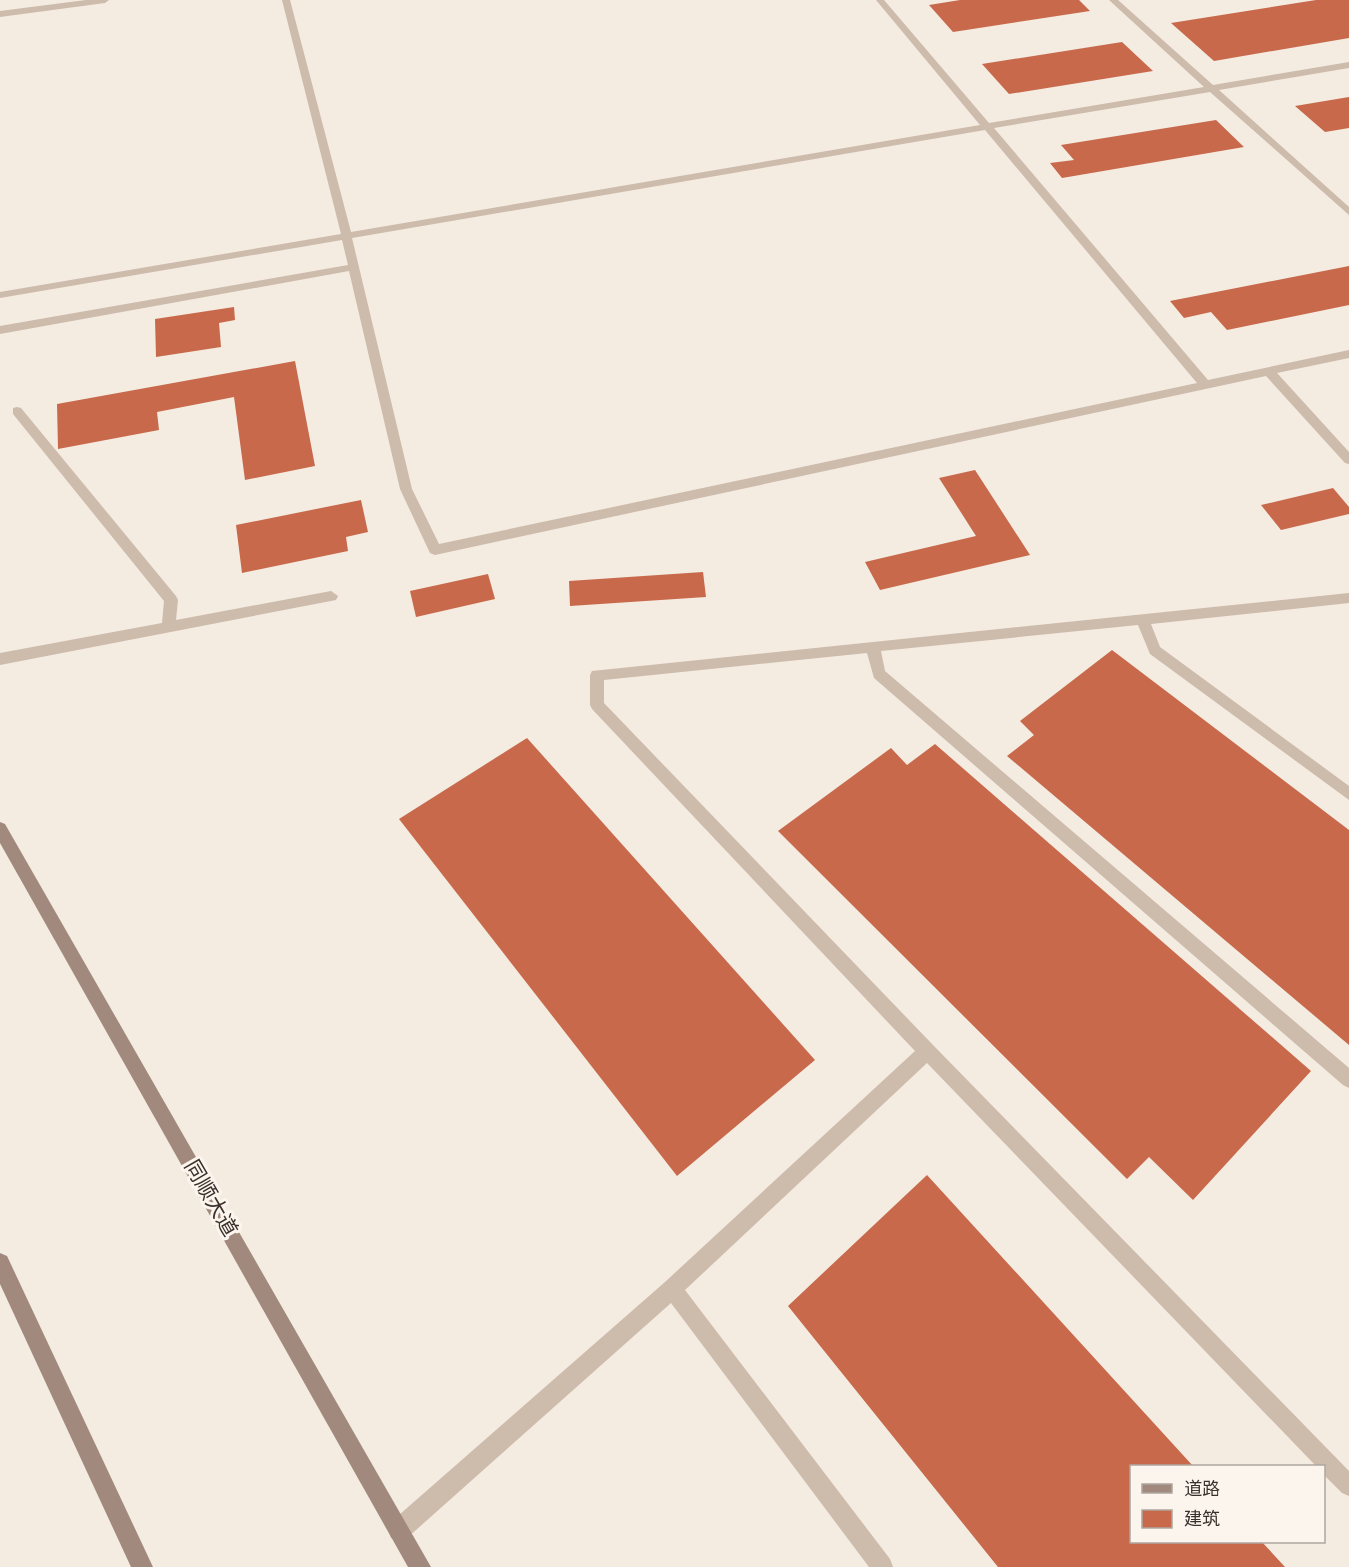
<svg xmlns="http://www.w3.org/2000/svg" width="1349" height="1567" font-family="Jost,'Noto Sans SC',sans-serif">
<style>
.building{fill:#c8694b}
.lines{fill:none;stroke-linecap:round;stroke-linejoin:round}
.service{fill:#cdbbac;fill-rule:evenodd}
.secondary{fill:#a18a7d;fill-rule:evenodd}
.labels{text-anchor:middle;stroke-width:6;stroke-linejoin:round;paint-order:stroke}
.near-street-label{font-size:21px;fill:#3b302b;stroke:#fbf5ee}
</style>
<rect width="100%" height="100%" fill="#f4ebe1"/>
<g class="building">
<path d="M960,0h119l11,11 -137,21 -24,-27z"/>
<path d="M1316,0h33v38l-135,23 -43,-38z"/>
<path d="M1122,42l31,29 -144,23 -27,-30z"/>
<path d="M1349,97v31l-24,4 -30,-26z"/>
<path d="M1216,120l28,27 -182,31 -12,-15 24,-3 -13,-15z"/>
<path d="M1349,266v39l-122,25 -16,-18 -27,6 -14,-17z"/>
<path d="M234,307l1,13 -16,3 2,24 -65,10 -1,-38z"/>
<path d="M295,361l20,105 -70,14 -11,-83 -77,15 2,18 -101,19 -1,-45z"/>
<path d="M975,470l55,85 -150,35 -15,-28 111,-26 -37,-58z"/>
<path d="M1333,488l16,19v7l-68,16 -20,-25z"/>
<path d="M361,500l7,32 -22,5 2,14 -106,22 -6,-48z"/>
<path d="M703,572l3,25 -136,9 -1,-25z"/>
<path d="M488,574l7,25 -79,18 -6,-26z"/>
<path d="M1112,650l237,180v215l-342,-289 27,-21 -14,-14z"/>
<path d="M527,738l288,322 -138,116 -278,-357z"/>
<path d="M935,744l376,327 -118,129 -44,-43 -22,22 -349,-348 113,-83 16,17z"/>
<path d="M927,1175l266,291h-61v76h130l23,25h-287l-210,-261z"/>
</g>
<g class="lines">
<g class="service">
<path d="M86,0h23l-4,3 -105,14v-6z"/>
<path d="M282,0h8l61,232 629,-107 -104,-125h8l105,123 215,-36 -95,-87h9l95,85 136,-23v6l-130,22 130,117v8l-139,-123 -216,36 214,252 141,-30v8l-72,15 72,79v12l-4,-1 -79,-87 -831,179 -5,-2 -30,-64 -51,-218 -349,63v-8l348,-61 -6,-25 -342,58v-6l341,-58zM985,130l212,253 -758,161 -27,-55 -60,-251z"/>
<path d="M17,407l4,1 155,188 2,4 -2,20 155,-29 7,5 -2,4 -336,65v-12l162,-30 2,-22 -151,-187v-6z"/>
<path d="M1349,593v10l-198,21 9,23 189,139v14l-199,-146 -12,-29 -257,26 4,20 464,397v20l-6,-3 -469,-407 -7,-25 -263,27v23l329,342 416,426v25l-7,-3 -18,-18v-9h-8l-389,-403 -242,227 205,269 3,8h-24l-198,-264 -264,235 -8,3 -8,-3 -3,-8 3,-8 274,-240 250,-231 -323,-342 -2,-4v-30l2,-4z"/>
</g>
<g class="secondary">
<path d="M0,822l5,2 426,743h-23l-408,-724z"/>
<path d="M0,1253l7,3 146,311h-22l-131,-283z"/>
</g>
</g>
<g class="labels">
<g class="near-street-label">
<text transform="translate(211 1198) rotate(60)" y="7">同顺大道</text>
</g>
</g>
<rect x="1130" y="1465" width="195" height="78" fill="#fbf5ee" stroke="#aea6a0" stroke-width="1.5"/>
<rect x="1142" y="1484" width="30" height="9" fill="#a18a7d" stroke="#aea6a0" stroke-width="1.5"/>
<text x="1184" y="1495" font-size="18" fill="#3b302b">道路</text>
<rect x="1142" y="1510" width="30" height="18" fill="#c8694b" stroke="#aea6a0" stroke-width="1.5"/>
<text x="1184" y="1525" font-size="18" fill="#3b302b">建筑</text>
</svg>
